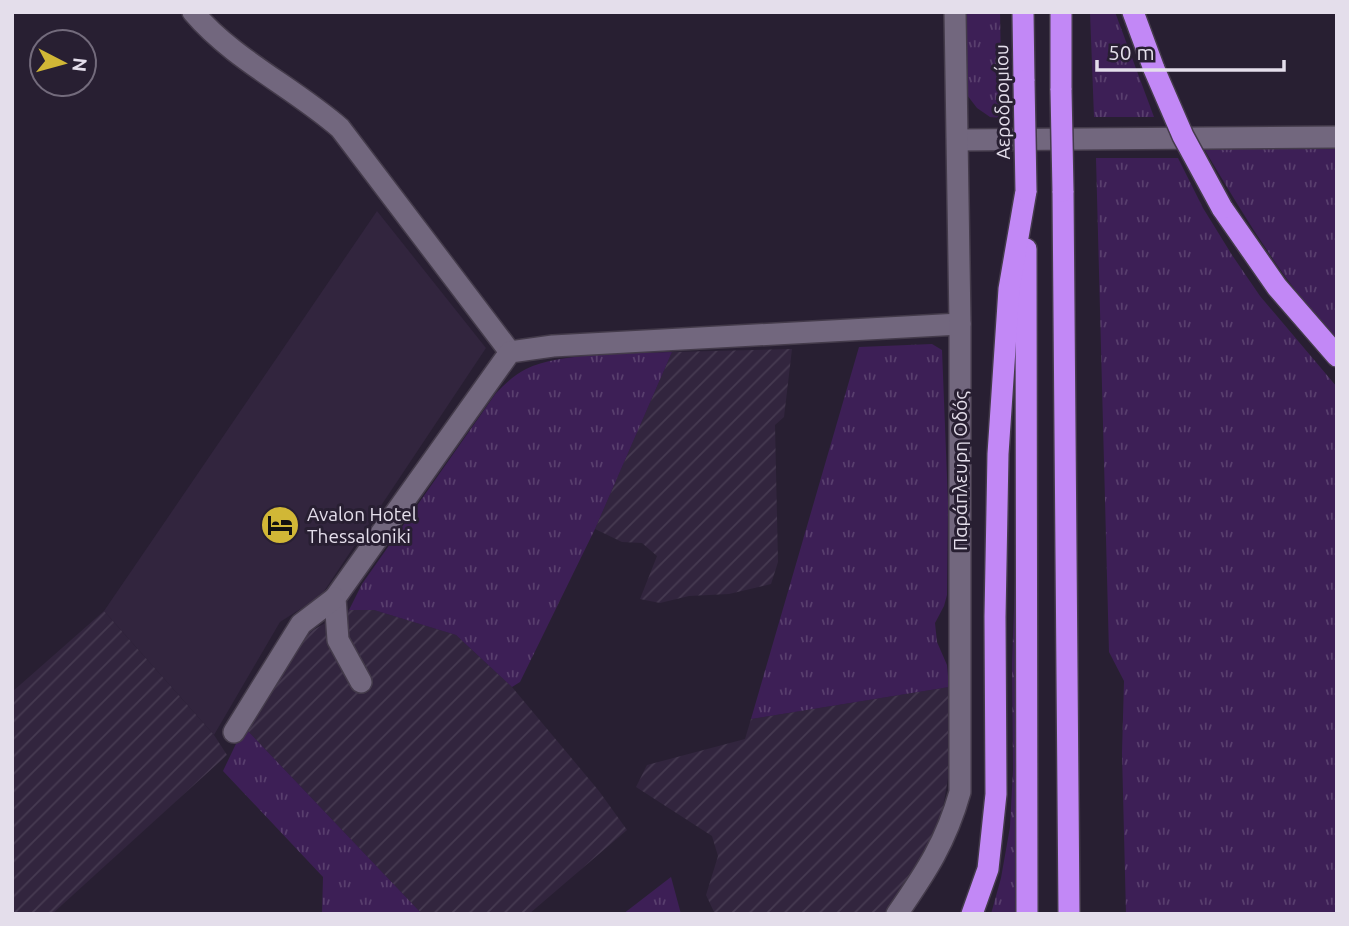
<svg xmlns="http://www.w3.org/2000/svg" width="1349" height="926" font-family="Ubuntu,sans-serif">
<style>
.built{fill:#32253e}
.industrial{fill:url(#industrial-furrows)}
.grass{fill:url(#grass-tufts)}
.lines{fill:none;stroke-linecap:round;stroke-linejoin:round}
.street-casing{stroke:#443b4b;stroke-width:24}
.secondary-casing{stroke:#443b4b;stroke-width:24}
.highway-casing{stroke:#443b4b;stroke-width:24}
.street{stroke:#72677e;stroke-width:21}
.secondary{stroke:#72677e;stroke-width:21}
.highway{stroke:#c288f6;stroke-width:21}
.highway-bridge-casing{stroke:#443b4b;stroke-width:24;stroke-linecap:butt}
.highway-bridge{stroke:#c288f6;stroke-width:21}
.labels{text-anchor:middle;stroke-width:6;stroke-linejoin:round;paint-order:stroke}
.street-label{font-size:19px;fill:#e4deeb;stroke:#281f32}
.poi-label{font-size:19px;fill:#e4deeb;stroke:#281f32;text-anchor:start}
</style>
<defs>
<pattern id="industrial-furrows" width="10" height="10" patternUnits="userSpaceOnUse" patternTransform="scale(1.75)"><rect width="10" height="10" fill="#32253e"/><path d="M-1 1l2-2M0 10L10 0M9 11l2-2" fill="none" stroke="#463a51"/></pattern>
<pattern id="grass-tufts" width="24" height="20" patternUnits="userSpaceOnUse" patternTransform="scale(1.75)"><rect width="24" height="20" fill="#3d1f56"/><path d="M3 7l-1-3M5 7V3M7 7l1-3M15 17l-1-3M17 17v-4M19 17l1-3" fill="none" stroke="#593f6e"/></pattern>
</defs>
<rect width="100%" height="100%" fill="#281f32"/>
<path class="built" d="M377,211l109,137 -165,248 -41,26 -66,113 -110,-124z"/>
<g class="industrial">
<path d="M792,349l-8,68 -9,8 3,137 -7,22 -42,10 -40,2 -29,7 -20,-4 17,-43 -15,-13 -20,-1 -27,-13 77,-177z"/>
<path d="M349,610h25l82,25 56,52 87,104 28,39 -98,84h-107l-178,-187 51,-87z"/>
<path d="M104,611l110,124 13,20 -175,159h-40v-222z"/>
<path d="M949,687l6,50 -14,82 -24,46 -33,49h-169l-9,-19 12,-39 -6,-20 -76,-49 11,-22 98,-26 6,-20z"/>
</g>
<g class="grass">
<path d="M966,12h34l2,106 -12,-1 -13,-9 -10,-13z"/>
<path d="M1090,12h25l39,105h-60z"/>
<path d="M1337,145v195c-54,-58 -94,-126 -134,-193z"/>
<path d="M1096,158h82l25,50 29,47 28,41 77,91v527h-211l-4,-161 2,-72 -15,-29z"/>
<path d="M932,344l10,6 6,153 -1,92 -3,11 -9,17 2,19 10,23 2,22 -198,32 108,-372z"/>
<path d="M672,352l-77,177 -75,153 -8,5 -56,-52 -82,-25h-25l13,-26 134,-191c9,-9 18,-18 30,-24 34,-17 106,-15 146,-17z"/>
<path d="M1018,498l3,416h-30l10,-36 9,-51 3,-57 -1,-106z"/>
<path d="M244,727l178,187h-100l1,-37 -100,-106z"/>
<path d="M671,877l10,37h-58z"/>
</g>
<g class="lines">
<defs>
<g id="street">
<path d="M193,12c41,48 100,75 147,116l170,224"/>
<path d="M361,682l-23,-42 -3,-42 175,-246 43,-6 407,-22"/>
<path d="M234,732l67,-108 34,-26"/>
</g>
<g id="secondary">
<path d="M958,140l379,-3"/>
<path d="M897,914c29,-42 49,-72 63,-122v-468l-5,-312"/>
</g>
<g id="highway">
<path d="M1023,12l1,69"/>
<path d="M1061,12v78"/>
<path d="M1133,12l21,57"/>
<path d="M1063,191l6,723"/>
<path d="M1222,208l55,79 60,69"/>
<path d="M1026,249l1,665"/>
<path d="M972,914l16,-45 8,-75 -1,-177 3,-163 11,-165 17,-98"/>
</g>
</defs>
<use href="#street" class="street-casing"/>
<use href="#secondary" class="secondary-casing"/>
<use href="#highway" class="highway-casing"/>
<use href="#street" class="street"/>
<use href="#secondary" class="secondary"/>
<use href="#highway" class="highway"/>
<defs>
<g id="highway-bridge">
<path d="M1154,69l29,67 39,72"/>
<path d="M1024,81l2,110"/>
<path d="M1061,90l2,101"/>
</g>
</defs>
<use href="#highway-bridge" class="highway-bridge-casing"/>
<use href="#highway-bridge" class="highway-bridge"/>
</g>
<defs>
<symbol id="hotel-disc" viewBox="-11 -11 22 22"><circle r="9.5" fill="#d1b736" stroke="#281f32"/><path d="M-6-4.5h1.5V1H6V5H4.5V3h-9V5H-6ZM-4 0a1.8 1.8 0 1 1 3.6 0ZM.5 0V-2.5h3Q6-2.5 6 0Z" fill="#111"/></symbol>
</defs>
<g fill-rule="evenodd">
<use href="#hotel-disc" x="258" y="503" width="44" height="44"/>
</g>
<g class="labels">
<g class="street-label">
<text transform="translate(1002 102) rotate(-91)" y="7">Αεροδρομίου</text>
<text transform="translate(960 471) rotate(-90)" y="7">Παράπλευρη Οδός</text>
</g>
<g class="poi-label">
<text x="307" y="521">Avalon Hotel<tspan x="307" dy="22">Thessaloniki</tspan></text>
</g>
</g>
<rect width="1349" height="926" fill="none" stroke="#e4deeb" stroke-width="28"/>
<g transform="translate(63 63) rotate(96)"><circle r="33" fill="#281f32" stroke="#736b7c" stroke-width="2"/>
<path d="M0-5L12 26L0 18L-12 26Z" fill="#d1b736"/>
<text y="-10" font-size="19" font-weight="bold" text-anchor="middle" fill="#e4deeb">N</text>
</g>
<path d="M1097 60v10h187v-10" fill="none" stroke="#e4deeb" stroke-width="3.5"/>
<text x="1108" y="60" font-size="21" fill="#e4deeb" stroke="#281f32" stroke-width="5" paint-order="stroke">50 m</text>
</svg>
